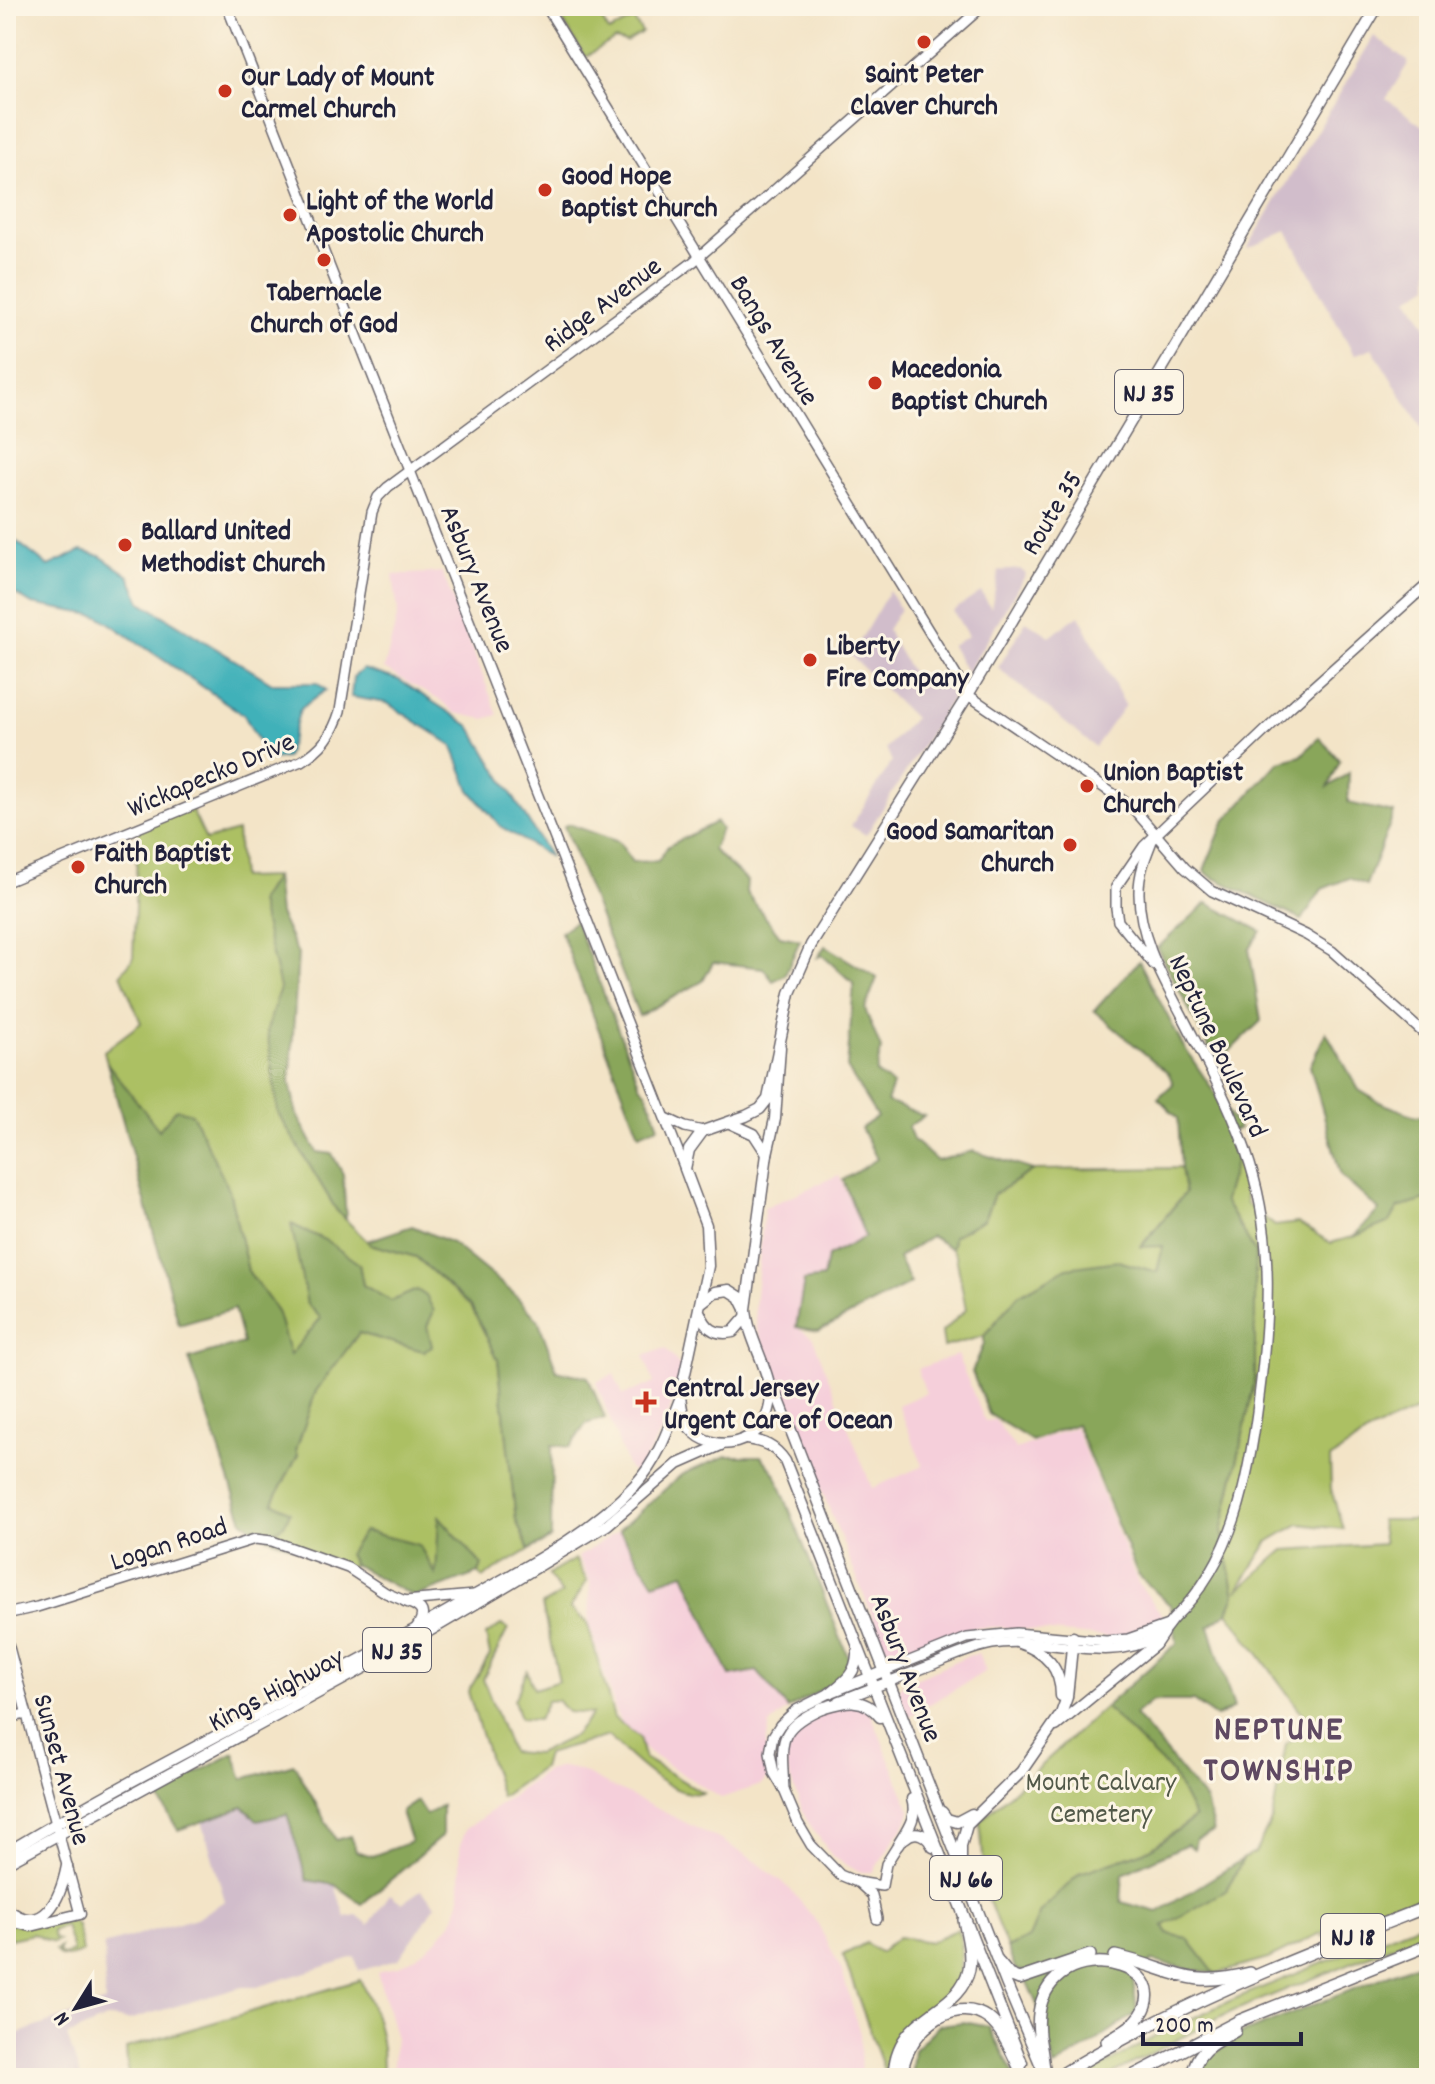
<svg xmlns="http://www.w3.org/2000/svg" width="1435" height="2084" font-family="Dekko,sans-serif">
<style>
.built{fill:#f5cfda}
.industrial{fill:#d1bdcb}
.green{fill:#acc064;stroke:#677150;stroke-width:2}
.forest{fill:#89a65a;stroke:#56644a;stroke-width:2}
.water{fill:#41b1b9;stroke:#326a7a;stroke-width:2}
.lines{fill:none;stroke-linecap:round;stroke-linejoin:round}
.secondary-casing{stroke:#6b666c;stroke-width:12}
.primary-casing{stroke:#6b666c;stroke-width:13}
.highway-casing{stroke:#6b666c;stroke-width:14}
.secondary{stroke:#fff;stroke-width:9}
.primary{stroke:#fff;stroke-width:10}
.highway{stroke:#fff;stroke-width:11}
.poi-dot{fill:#c8321e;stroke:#fcf5e5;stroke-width:3}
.labels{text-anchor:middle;stroke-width:6;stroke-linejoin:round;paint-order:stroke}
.shield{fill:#fcf5e5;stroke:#63616e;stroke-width:2}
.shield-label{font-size:26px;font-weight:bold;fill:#22223b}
.poi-label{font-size:28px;font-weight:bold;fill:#22223b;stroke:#fcf5e5;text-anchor:start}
.street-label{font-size:28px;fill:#22223b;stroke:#fcf5e5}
.park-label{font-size:28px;fill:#525949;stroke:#fcf5e5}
.district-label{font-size:36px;font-weight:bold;letter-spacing:2px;fill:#5f4962;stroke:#fcf5e5}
</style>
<rect width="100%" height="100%" fill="#fcf5e5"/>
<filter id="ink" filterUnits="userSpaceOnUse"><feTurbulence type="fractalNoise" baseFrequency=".0125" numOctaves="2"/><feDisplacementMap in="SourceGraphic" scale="16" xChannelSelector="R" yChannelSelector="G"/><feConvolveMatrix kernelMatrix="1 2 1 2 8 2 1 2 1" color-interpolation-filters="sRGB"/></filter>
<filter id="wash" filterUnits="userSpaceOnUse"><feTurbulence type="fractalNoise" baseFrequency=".006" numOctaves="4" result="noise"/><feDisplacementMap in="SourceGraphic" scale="32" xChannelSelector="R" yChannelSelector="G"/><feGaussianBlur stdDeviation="1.8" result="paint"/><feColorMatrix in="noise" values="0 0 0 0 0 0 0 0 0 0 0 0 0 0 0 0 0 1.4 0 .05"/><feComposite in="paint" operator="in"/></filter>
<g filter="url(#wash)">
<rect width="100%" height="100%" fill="#f3e4c7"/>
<g class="built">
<path d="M442,572l56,143 -14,4 -29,-6 -14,-12 -57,-32 14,-56 -5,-38z"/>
<path d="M839,1175l26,62 -38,20 -4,21 -27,48 17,12 59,150 51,-22 -25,-61 28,-12 -9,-24 40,-14 28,66 10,-1 21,29 59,-22 63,156 26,34 -17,14 -33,7 -115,-11 -26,1 -79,30h-5l-132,-329 -2,-22 9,-99z"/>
<path d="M665,1348l16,19 -5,24 -11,34 -29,50 -8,-7 -32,-86 18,-8 9,21 31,-12 -10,-27z"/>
<path d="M619,1530l35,53 30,-10 46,102 27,-4 31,38 -18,16 -4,18 2,34 -7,8 -40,13 -72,-45 -22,-20 -10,-18 -28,-92 1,-42 -12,-24z"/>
<path d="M978,1654l8,17 -78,46 -10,-27 6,-7 63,-27z"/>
<path d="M853,1704l17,7 40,99 -3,11 -34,51h-14l-26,-15 -27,-38 -20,-51v-26l11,-16 25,-14z"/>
<path d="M562,1767l16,3 143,70 36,22 34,28 26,32 25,49 18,63 1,44h-469l3,-43 -18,-63 22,-6 16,-9 22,-17 17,-21 6,-18v-56l6,-16 80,-58z"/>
</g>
<g class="industrial">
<path d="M1374,36l35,26 -23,37 43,32v154l-20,13 20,33v109l-57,-92 -18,7 -67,-124 -40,18z"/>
<path d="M1020,569l6,5 -59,99 -16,-27 17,-10 -15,-25 28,-19 10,16 8,-37z"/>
<path d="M889,591l11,18 -13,21 32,56 21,-13 13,23 -87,139 -15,-9 41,-64 -6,-14 28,-30 -63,-62z"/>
<path d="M1079,615l46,90 -30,42 -97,-79 28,-47 24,15z"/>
<path d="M243,1807l44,7 20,66 28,5 10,32 12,-2 12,10 21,-31 12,9 19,-13 15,15 -37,54 -40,12 -4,-14 -98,30h-15l-114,33 -19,-2 -42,18 14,42h-75v-40l99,-36 -1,-57 92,-27 29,-17 -23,-80z"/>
</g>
<g class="green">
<path d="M554,6h40l15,26 24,-13 9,13 -16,10 -11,-3 -30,18z"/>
<path d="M190,806l16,34 31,-9 4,47 34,-1 -16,25 22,86 -14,42 11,83 59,98 33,33 46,13 55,49 27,53 18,161 13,30 -47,28 -3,-5 3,-8 -43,-47 -2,59 -18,-32 -55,-14 -16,23 5,10 -3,5 -85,-33 19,-11 5,-12 -16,-11 25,-47 -2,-5 20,-60 43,-57 65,18 -33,-50 -28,-16 -4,-21 -67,-40 15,80 14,14 -31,38 -13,-45 -29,-40 -19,-81 -70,-59 -52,-68 -3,-12 37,-28 -20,-49 12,-15 5,-132z"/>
<path d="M1237,1155l10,49 28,22 23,-3 33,20c24,-7 53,-13 67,-35l31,-9v206l-56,25 -43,29 1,30 12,40 -44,-5 -31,18 -31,49 47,-41 100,-6 -4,-24h48l1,374 -107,43 11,-10 -65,32 -53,15 -28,-36 -19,-4 -5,-8 64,-36 16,-31 12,-6 17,-34 14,-75 24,-20 -82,-112 7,-17 -13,-63 33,-153v-127l-31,-51z"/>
<path d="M1181,1168l4,25 -44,53 22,-1 -6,27 -39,-11 -100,34 -34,41 -40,11 -2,-15 24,-22 -10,-55 -4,-6 1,-13 31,-17 10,-24 39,-25z"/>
<path d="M575,1559l12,22 -17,27 17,14 27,96 25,19 5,21 59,35c-33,6 -73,-36 -95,-57l-62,18 -4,14 -41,29 -33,-105 22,-37 -4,-20 15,-10 7,4 -25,50 28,73 26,2 37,-18 18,-22 -25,-2 -10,-12 -10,1 -9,19 -18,-1 -6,-19 13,-29 7,18 25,-8 -17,-76 20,-11 -14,-19z"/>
<path d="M1105,1707l67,66 23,44 -45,32 -70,24 -40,39 -11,26 -22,10 -25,-64 3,-4 -5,-59z"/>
<path d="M1429,1920v11l-198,81 -127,66h-21l82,-47 69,-32z"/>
<path d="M73,1921l4,4 6,27 -13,5 -10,-1 -5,-6 5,-3 -2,4 5,4 10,-3 -8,-26 -13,5 2,8 4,1 -5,3 -20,-9 -27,6v-3h4l-4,-13z"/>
<path d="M957,1929l4,10 -2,40 -67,69 1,30h-10l1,-8 -41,-115 23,-12 14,10 18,-16 33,5z"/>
<path d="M360,1980c16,31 26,63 22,98h-254l-2,-30z"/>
</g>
<g class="forest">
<path d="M1319,737l21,24 -12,26 21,-14 -1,30 46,10 -28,72 -17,-7 -27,11 -20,31 -92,-44 -6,-6 20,-48 55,-60 22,-6z"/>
<path d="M716,822l5,7 -8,21 34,31 -1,11 34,44 20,4 -15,35 -12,6 -10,-13 -50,-6 -10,19 -64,35 -75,-190 5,-2 50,18 13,20 26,-1 10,-15z"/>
<path d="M275,877l4,37 19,40 -8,129 7,32 20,37 15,2 11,20 3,45 -9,-8 -59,-98 -11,-83 13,-42 -21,-86z"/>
<path d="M1207,903l54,28 -12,18 12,72 -44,42 -60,-115z"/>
<path d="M575,921l65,164 6,6 13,35 -20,8 -78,-202z"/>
<path d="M825,946l52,32 -12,31 16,40 -5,24 17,12 -6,17 37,14 -16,11 5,13 24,21 36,-10 60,19 -39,24 -10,25 -31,17 -1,13 -21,-13 -33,22 13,25 -92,48 -23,-4 8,-46 19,-3 4,-21 38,-20 -22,-57 34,-21 -16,-31 16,-11 -30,-49 7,-84 -32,-29 -4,2z"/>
<path d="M1139,961l43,83 57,85 -7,2 5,24 -13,46 31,51v127l-33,152 13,64 -7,17 -19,14 25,82 -18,9 -23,-16h-41l-17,14 71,86 8,31 -18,7 -2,10 -7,-5 -64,30 -2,28 37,10 85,-53 -16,31 -64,36 5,8 19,4 28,36 -63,-13 -19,18 4,33 -52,37 -31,18 -10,-47 -22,-49 -6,-1 -9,-22 22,-10 11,-26 40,-39 70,-24 45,-31 -23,-45 -67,-66 72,-64 -6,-37 -33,-31 -62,-151 -44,17 -43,-27 -17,-42 12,-28v-8l34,-41 49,-27 51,-7 39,11 6,-26 -22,1 44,-54 -4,-25 -3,-50 -20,-20 15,-14 -4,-10 -75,-63z"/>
<path d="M1326,1032l33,58 20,12 36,14 14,-2v85l-31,9 -8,14 -37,15 26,-27 -38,-34 -31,-110z"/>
<path d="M107,1063l52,67 17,-21 16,4 37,77 19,81 29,40 13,44 31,-37 -14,-14 -16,-80 36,17 32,23 4,21 28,16 26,-11 9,6 8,15 -7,15 5,20 -9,5 -64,-18 -43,58 -20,59 2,5 -25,47 17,10 -6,13 -19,11 -22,-15 -54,-162 54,-16 -9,-34 -55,16z"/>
<path d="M412,1226l40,17 61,50 25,27 19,51 31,6 17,41 -19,6 -16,23 -18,-2 -1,93 -22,12 -13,-30 -18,-161 -27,-53 -55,-49 -46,-13 -3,-3z"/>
<path d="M726,1456h35l14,17 77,194 -2,6 -62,36 -31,-38 -27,5 -46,-103 -30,10 -35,-53 62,-55z"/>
<path d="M439,1516l43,49 -3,8 -65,24 -61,-33 -5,-10 16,-23 55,14 17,30z"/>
<path d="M234,1753l9,26 51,-15 42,76 15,-4 5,15 16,5 39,-14 -10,-30 16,-11 9,14 16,-10v31l-80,68 -27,-19 -28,-5 -20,-66 -29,7 -15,-14 -65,23 -21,-35z"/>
<path d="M1429,1959v119h-247l59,-44z"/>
<path d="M964,2022l25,5 27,51h-105l3,-28 25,-25z"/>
</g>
<g class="water">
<path d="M6,533l42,33 33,-15 19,5 29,20 12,26 131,81h45l9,7 -26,19 -14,49 -18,1 -24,-44 -145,-99 -67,-12 -26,-16z"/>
<path d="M363,669l36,11 71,46 80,131 -50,-31 -30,-36 -18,-45 -65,-42 -36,-6 2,-20z"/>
</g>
</g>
<g filter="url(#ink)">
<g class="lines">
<defs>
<g id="secondary">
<path d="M227,6l458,1163"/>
<path d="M546,6l422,689 163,111 54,62 27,23 94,44 26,16 97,87"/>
<path d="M6,882l295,-121c21,-12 32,-27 39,-50l32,-199 6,-15 10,-10 305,-225 290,-256"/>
<path d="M1154,965l-36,-44 -2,-13v-21l28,-41 143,-136 142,-127"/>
<path d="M666,1118l19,9 18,4"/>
<path d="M6,1614l31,-7 218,-68 17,2 76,27 38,25 19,8 69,-6"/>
<path d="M6,1636l74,278"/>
<path d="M839,1701c30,-12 60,-23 90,-35 20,-8 41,-18 63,-22 55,-9 115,22 166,-8 7,-4 10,-12 16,-18 61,-58 75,-141 85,-221 10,-79 15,-156 -9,-233 -16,-53 -43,-100 -68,-149 -20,-38 -44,-80 -43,-124 0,-21 9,-39 16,-58"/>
<path d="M6,1718l20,-4"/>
<path d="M784,1790c-2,-48 -9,-62 41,-83"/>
<path d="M898,1845l-12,19 -4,22 -25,-4 -17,-7 -29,-30 -13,-22 -14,-33 -10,-17 -4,-20 3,-17 7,-11 16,-15 34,-17 137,-55 49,-5 90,8 22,-2 40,-14"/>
<path d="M860,1884l12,11 5,24"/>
</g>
<g id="primary">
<path d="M780,1047l-5,72 -8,35 -21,155c2,32 29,67 24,96 -6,38 -56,53 -81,22 -7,-8 -7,-19 -9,-30l28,-131 -2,-41 -21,-56 4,-19 14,-19 43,-15 14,-7 8,-10 22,-106 21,-48 157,-250 410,-689"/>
<path d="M730,1123l24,11 13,20"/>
<path d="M702,1302l13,-10 14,-2 11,7 5,10"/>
<path d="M700,1313c6,15 15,23 33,19l13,-15"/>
<path d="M774,1387l232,596 36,85"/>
<path d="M746,1439c17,2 29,7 39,22l237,602"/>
<path d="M405,1601c18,6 22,12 11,28"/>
<path d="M1019,1643c26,8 42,25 42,53"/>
<path d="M830,1693c15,-12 26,-19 27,-39"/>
<path d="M821,1708c24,-7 42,-13 59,9"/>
<path d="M1056,1726l99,-81 8,-12"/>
<path d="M942,1812l5,7 10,3 15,-8"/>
<path d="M905,1838c11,-10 22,-3 28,9"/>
<path d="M898,1845c9,-15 20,-28 14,-46"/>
<path d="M6,1853c149,-90 308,-164 459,-252 59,-34 123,-65 170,-116 23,-25 33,-55 45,-86"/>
<path d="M961,1859v-13l6,-21 54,-53 40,-58 6,-17 6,-60"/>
<path d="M6,1863l398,-217 105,-62 98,-59 71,-61 43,-19"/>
<path d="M6,1908c38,32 55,-12 61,-42"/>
<path d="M6,1920l25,6 49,-12"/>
</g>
<g id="highway">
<path d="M1115,1956c58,12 69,34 135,17"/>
<path d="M999,1963l10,12 10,4 71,-24"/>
<path d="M894,2078c0,-66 65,-62 75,-109 3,-16 -2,-33 -5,-49"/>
<path d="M902,2078c-1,-41 50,-87 87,-59 17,13 25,41 36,59"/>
<path d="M1047,2078c-4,-9 -4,-20 -6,-30 -25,-121 141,-95 100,-33 -8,12 -23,19 -34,26"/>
<path d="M1056,2078c116,-73 246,-122 373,-172"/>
<path d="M1129,2078l112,-58 188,-75"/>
<path d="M1193,2078c0,-26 21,-36 42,-47"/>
</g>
</defs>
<use href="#secondary" class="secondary-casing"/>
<use href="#primary" class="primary-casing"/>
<use href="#highway" class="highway-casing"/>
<use href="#secondary" class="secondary"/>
<use href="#primary" class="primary"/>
<use href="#highway" class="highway"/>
</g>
</g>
<g class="poi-dot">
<circle cx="924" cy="42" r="8"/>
<circle cx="225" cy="91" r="8"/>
<circle cx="545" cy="190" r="8"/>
<circle cx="290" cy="215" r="8"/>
<circle cx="324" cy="260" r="8"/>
<circle cx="875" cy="383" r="8"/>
<circle cx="125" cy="545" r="8"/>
<circle cx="810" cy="660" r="8"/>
<circle cx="1087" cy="786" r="8"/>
<circle cx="1070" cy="845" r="8"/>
<circle cx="78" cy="867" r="8"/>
<path d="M642 1390h8v8h8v8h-8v8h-8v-8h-8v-8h8z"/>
</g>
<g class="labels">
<g class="shield">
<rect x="1115" y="370" width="68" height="44" rx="6"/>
<rect x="363" y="1628" width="68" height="44" rx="6"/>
<rect x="930" y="1856" width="72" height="44" rx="6"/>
<rect x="1321" y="1914" width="64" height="44" rx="6"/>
</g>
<g class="shield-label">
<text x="1149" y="401">NJ 35</text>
<text x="397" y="1659">NJ 35</text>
<text x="966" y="1887">NJ 66</text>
<text x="1353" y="1945">NJ 18</text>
</g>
<g class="poi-label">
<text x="924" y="82" text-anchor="middle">Saint Peter<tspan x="924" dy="32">Claver Church</tspan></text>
<text x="241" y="85">Our Lady of Mount<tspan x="241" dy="32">Carmel Church</tspan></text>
<text x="561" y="184">Good Hope<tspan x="561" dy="32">Baptist Church</tspan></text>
<text x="306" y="209">Light of the World<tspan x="306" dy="32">Apostolic Church</tspan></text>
<text x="324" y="300" text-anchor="middle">Tabernacle<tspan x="324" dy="32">Church of God</tspan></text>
<text x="891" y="377">Macedonia<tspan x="891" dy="32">Baptist Church</tspan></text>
<text x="141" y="539">Ballard United<tspan x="141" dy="32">Methodist Church</tspan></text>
<text x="826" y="654">Liberty<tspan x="826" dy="32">Fire Company</tspan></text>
<text x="1103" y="780">Union Baptist<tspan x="1103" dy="32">Church</tspan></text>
<text x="1054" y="839" text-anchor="end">Good Samaritan<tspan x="1054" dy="32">Church</tspan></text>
<text x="94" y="861">Faith Baptist<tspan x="94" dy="32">Church</tspan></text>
<text x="664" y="1396">Central Jersey<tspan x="664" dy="32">Urgent Care of Ocean</tspan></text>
</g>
<g class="street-label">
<text transform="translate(601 303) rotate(-37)" y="10">Ridge Avenue</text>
<text transform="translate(776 339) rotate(59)" y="10">Bangs Avenue</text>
<text transform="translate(1050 512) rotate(-59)" y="10">Route 35</text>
<text transform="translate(479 578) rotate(68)" y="10">Asbury Avenue</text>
<text transform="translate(210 773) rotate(-23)" y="10">Wickapecko Drive</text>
<text transform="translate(1220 1045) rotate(65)" y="10">Neptune Boulevard</text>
<text transform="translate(168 1542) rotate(-18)" y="10">Logan Road</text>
<text transform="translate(908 1667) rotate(69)" y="10">Asbury Avenue</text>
<text transform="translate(275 1688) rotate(-28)" y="10">Kings Highway</text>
<text transform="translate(64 1769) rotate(75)" y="10">Sunset Avenue</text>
</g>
<g class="park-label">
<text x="1101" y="1790">Mount Calvary<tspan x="1101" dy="32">Cemetery</tspan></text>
</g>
<g class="district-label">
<text x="1279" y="1739">NEPTUNE<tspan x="1279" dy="41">TOWNSHIP</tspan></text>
</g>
</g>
<rect width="1435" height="2084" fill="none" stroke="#fcf5e5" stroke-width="32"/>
<g transform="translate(76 2008) rotate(233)" stroke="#fcf5e5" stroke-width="6" paint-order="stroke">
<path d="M0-6L14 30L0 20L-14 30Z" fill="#22223b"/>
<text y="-12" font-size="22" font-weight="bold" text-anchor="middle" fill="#22223b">N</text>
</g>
<path d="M1143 2032v12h158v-12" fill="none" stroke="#22223b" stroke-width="4"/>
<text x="1155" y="2032" font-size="24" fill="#22223b" stroke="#fcf5e5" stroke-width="6" paint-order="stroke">200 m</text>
</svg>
